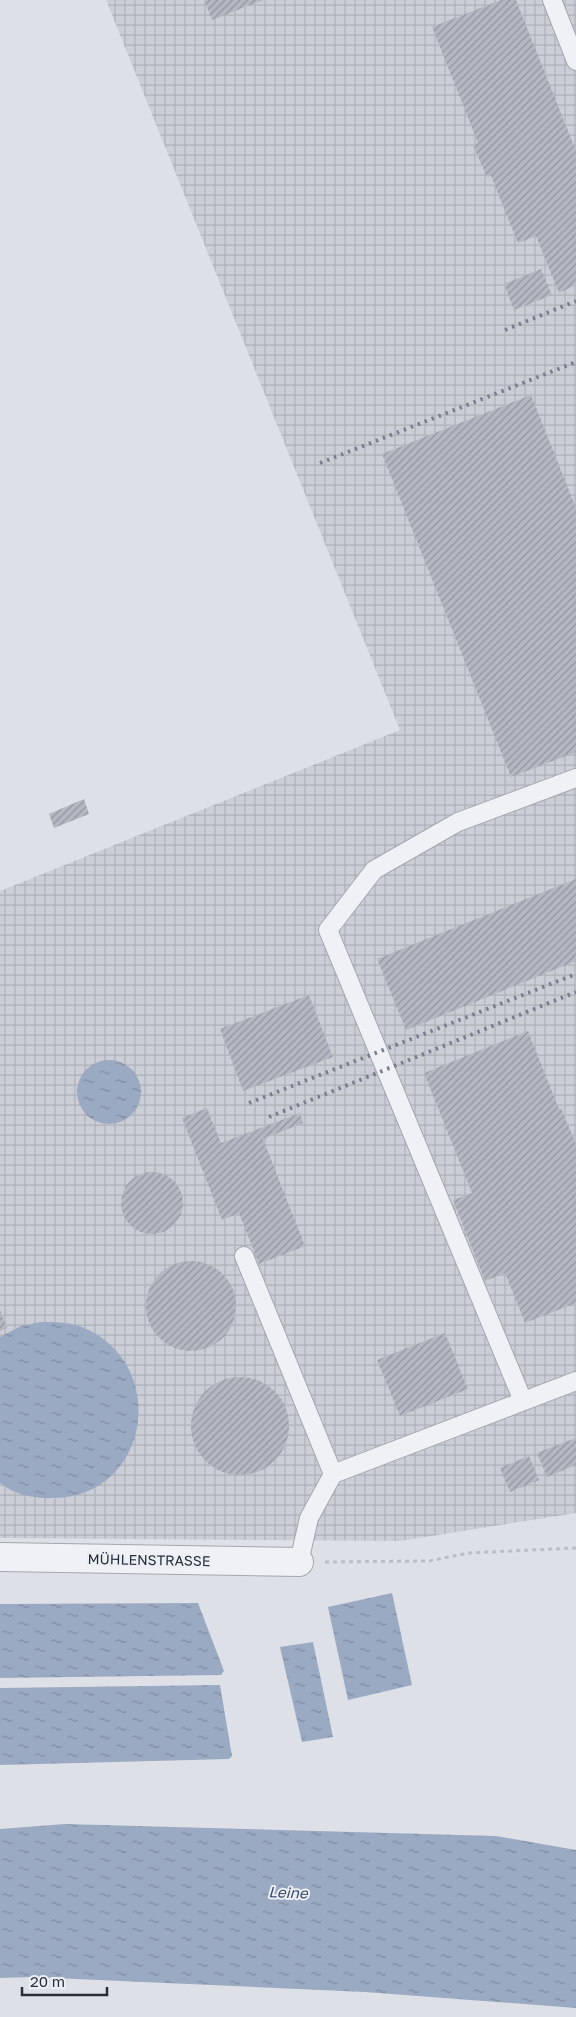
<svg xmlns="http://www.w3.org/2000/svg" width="576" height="2017" font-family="'Golos Text',sans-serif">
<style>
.industrial{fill:url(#industrial-grid)}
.water{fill:url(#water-ripples)}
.building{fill:url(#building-hatch)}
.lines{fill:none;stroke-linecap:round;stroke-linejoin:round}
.lane-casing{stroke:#a3a7af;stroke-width:20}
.street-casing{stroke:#a3a7af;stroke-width:30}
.path{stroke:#bbbec4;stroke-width:3;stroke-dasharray:4 4;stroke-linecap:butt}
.lane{stroke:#eff1f4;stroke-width:18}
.street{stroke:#eff1f4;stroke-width:28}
.rail{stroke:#787e8e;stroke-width:4;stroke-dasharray:2.5 5;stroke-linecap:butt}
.labels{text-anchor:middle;stroke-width:4;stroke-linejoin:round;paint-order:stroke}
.street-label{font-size:14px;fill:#282d3b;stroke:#eceff4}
.water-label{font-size:15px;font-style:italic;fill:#36486b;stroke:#eceff4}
</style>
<defs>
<pattern id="industrial-grid" width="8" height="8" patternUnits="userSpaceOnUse" patternTransform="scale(1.25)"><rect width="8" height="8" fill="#ccced7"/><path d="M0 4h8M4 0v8" fill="none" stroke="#afb1b9"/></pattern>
<pattern id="water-ripples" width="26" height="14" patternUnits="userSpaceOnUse" patternTransform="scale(1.25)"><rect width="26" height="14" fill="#9baac3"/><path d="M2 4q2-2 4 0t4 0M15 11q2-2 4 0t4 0" fill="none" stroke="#7e8ba0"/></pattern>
<pattern id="building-hatch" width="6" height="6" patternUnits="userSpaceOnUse" patternTransform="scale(1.25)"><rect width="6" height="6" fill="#b5b8c2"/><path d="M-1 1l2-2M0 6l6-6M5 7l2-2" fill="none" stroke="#93969f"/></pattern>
</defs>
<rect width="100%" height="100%" fill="#dde0e6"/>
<path class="industrial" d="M106,0h470v1513l-176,28 -400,-3v-647l400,-161z"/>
<g class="water">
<circle cx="109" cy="1092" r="32"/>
<path d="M41,1322c14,0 28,0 41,5 89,36 68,170 -28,171 -19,1 -39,-3 -54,-15v-146l21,-11z"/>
<path d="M392,1593l20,92 -64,15 -20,-93z"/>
<path d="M198,1603l26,68 -3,4 -221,3v-74z"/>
<path d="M313,1642l20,95 -31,5 -22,-95z"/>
<path d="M220,1685l12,71 -3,3 -229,6v-77z"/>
<path d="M65,1824l431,12 80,14v158l-211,-16 -334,-15 -31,1v-149z"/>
</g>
<g class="building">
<path d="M204,0h59l-51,20z"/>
<path d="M501,0h15l60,151v134l-17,8 -23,-57 -18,7 -27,-67 -4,1 -14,-32 5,-2 -46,-116z"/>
<path d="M541,269l11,26 -38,15 -10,-26z"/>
<path d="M531,395l45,113v244l-65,25 -129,-323z"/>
<path d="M84,799l5,15 -35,14 -5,-14z"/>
<path d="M576,879v82l-170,69 -29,-71z"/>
<path d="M309,995l24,62 -90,34 -23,-62z"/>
<path d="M528,1031l31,78 2,-1 15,36v159l-51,20 -20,-50 -20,8 -32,-81 19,-7 -48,-120z"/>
<path d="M207,1108l14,35 79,-30 3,10 -40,16 42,107 -46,18 -20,-51 -17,7 -40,-102z"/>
<circle cx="152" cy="1203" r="31"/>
<circle cx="191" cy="1306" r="45"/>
<path d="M0,1310l7,18 -7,3z"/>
<path d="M445,1333l23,56 -68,27 -23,-56z"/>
<circle cx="240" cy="1426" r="49"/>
<path d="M576,1438v27l-29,12 -10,-24z"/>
<path d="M529,1456l10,24 -29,12 -10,-24z"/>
</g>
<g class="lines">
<defs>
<g id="lane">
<path d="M552,0l24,61"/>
<path d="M244,1256l89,218"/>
<path d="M523,1401l-195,-471 46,-60 84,-48 118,-44"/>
<path d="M299,1562l10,-44 24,-44 243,-93"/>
</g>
<path id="street" d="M0,1557l299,5"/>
</defs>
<use href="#lane" class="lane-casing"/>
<use href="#street" class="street-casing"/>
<path class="path" d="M325,1562l104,-1 40,-8 107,-5"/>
<use href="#lane" class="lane"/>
<use href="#street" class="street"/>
<g class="rail">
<path d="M505,330l71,-29"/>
<path d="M320,463l256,-101"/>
<path d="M249,1103l327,-129"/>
<path d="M269,1117l307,-125"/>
</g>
</g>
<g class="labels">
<g class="street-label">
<text transform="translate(149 1560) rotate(1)" y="5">MÜHLENSTRASSE</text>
</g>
<g class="water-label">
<text transform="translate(288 1893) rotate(2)" y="5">Leine</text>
</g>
</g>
<path d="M22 1987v8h85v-8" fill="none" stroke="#282d3b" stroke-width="2.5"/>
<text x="30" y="1987" font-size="15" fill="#282d3b" stroke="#eceff4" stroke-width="4" paint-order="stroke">20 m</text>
</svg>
